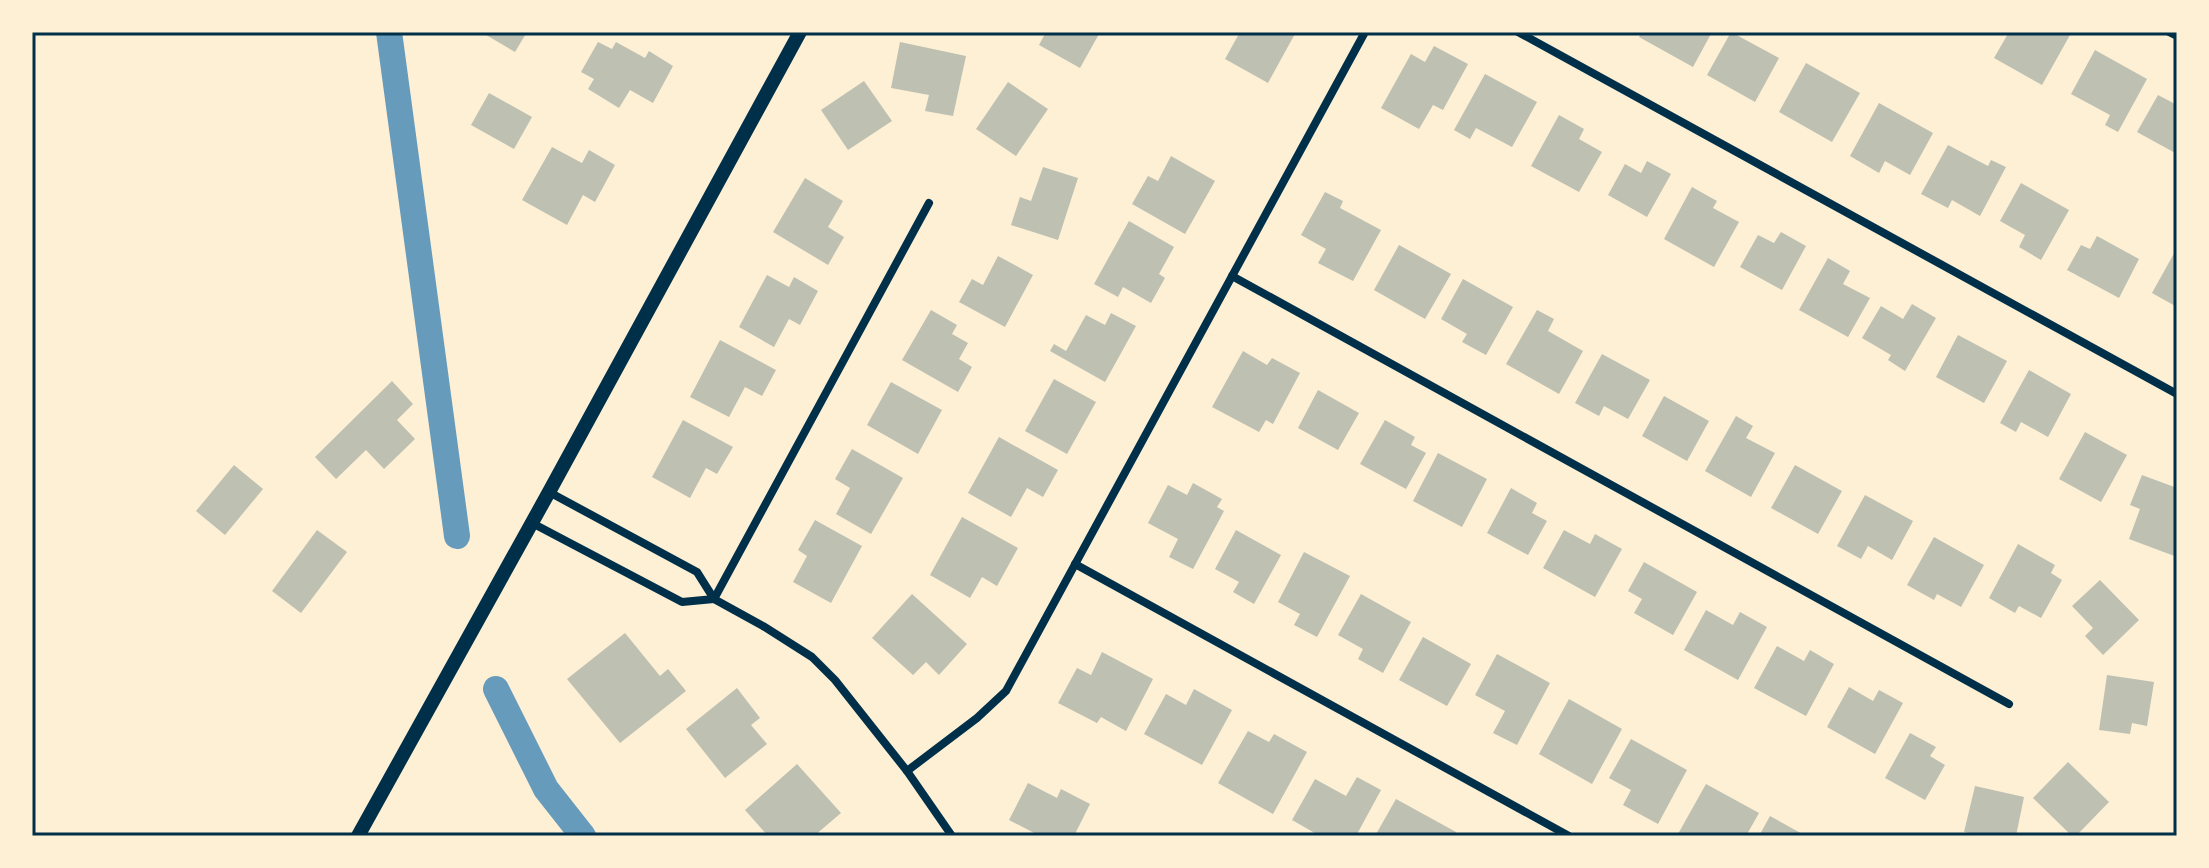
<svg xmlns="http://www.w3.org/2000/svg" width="2209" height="868" font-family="Merriweather,serif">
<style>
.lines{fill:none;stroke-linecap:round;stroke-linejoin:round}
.canal{stroke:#669bbc;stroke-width:26}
.building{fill:#bec0b2}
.minor{stroke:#003049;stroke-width:8}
.tertiary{stroke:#003049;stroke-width:14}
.neatline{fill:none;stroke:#003049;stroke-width:3}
</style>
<rect width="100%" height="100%" fill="#fdf0d5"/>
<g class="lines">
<g class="canal">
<path d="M389,32l68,504"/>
<path d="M496,689l50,100 37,47"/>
</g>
</g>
<g class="building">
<path d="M481,32h46l-12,20z"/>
<path d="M1046,32h50l3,2 -19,34 -41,-23z"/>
<path d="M1240,32h56l-28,51 -43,-24z"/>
<path d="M1642,32h70l-19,35 -54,-30z"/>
<path d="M1731,32l48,26 -24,44 -48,-27z"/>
<path d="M2009,32h24l5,3 2,-3h26l4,3 -28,50 -48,-27z"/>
<path d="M598,42l14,7 4,-7 29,16 4,-7 24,15 -20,37 -23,-13 -11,18 -31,-19 6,-10 -13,-7z"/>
<path d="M900,42l66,14 -13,60 -28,-5 4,-16 -38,-7z"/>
<path d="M1434,46l34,18 -25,46 -10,-5 -14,24 -38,-21 30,-54 14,8z"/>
<path d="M2095,50l52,29 -29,53 -13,-7 5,-10 -39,-21z"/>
<path d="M1806,63l54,30 -28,49 -53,-30z"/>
<path d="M1485,74l52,28 -25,45 -36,-19 -6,11 -16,-9z"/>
<path d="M864,81l28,40 -44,29 -27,-40z"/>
<path d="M1008,82l40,27 -32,47 -40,-27z"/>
<path d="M489,93l43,24 -18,32 -43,-24z"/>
<path d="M2158,95l19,10v49l-40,-22z"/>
<path d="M1879,103l54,30 -23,42 -25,-14 -6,12 -29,-17z"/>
<path d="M1559,115l25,14 -5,10 23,13 -23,40 -48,-26z"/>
<path d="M1948,145l40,21 3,-6 15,7 -26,49 -28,-16 -4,8 -27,-14z"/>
<path d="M552,147l30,16 7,-13 26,15 -20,37 -12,-7 -16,30 -45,-25z"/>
<path d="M1171,156l44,25 -30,53 -53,-30 16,-28 10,5z"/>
<path d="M1647,161l24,13 -24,43 -39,-22 17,-31 16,9z"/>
<path d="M1043,167l35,11 -20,62 -47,-15 9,-28 11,4z"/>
<path d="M805,178l38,23 -15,26 16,10 -16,28 -55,-33z"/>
<path d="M2021,183l48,27 -28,50 -22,-13 6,-12 -25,-14z"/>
<path d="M1692,187l25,14 -4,7 26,14 -25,45 -50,-28z"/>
<path d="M1325,192l18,9 -3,7 41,22 -28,51 -35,-18 8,-14 -25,-14z"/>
<path d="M1129,221l45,26 -15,27 6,4 -14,25 -28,-16 -5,10 -24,-13z"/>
<path d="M1781,232l25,14 -24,44 -42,-23 18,-32 16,8z"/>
<path d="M2097,236l42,23 -20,39 -52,-28 14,-25 9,4z"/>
<path d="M1399,245l52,29 -26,45 -51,-29z"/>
<path d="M2177,248v59l-25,-14z"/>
<path d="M998,256l35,19 -28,52 -46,-25 13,-23 11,6z"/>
<path d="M1828,258l22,13 -7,13 27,14 -22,39 -49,-27z"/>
<path d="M767,275l22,12 5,-10 24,14 -18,34 -11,-6 -15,28 -35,-20z"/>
<path d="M1463,279l50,28 -27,48 -24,-13 5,-8 -26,-15z"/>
<path d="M1912,304l24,14 -31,53 -17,-11 3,-5 -29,-17 19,-32 22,13z"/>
<path d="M931,310l26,15 -5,9 16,9 -9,16 13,8 -14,25 -56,-32z"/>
<path d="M1537,310l17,9 -6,12 35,20 -24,43 -53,-30z"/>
<path d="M1111,313l25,13 -31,56 -55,-31 4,-7 12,7 20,-36 19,10z"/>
<path d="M1958,335l49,26 -23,42 -48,-26z"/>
<path d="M720,340l56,30 -14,26 -17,-9 -16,30 -39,-20z"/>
<path d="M1243,351l24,14 5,-7 28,15 -27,51 -7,-4 -7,12 -47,-25z"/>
<path d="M1602,354l48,26 -22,39 -24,-13 -5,10 -24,-13z"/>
<path d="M2029,370l42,24 -23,43 -27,-15 -5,10 -16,-9z"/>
<path d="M1054,379l42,23 -29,52 -42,-23z"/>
<path d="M392,381l21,23 -16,16 18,19 -31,30 -18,-19 -30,29 -21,-22z"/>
<path d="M891,382l51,28 -24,44 -51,-29z"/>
<path d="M1318,390l41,23 -21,37 -40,-22z"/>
<path d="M1664,396l45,25 -22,40 -45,-25z"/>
<path d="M1736,416l17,10 -7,12 29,15 -24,44 -46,-26z"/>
<path d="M683,420l50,27 -16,27 -11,-6 -16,30 -38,-21z"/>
<path d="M1385,420l30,17 -4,8 15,8 -20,36 -46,-25z"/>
<path d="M2085,432l42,23 -26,47 -42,-23z"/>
<path d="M999,437l59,33 -15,27 -16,-9 -16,29 -43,-24z"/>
<path d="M852,449l51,29 -32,56 -35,-20 14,-26 -15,-9z"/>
<path d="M1438,453l49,26 -25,48 -49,-26z"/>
<path d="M234,465l29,24 -38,46 -29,-24z"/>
<path d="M1795,465l47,26 -24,43 -47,-26z"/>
<path d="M2142,475l35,13v69l-48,-18 11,-30 -10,-4z"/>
<path d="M1193,483l29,16 -5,8 7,4 -31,58 -24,-12 9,-18 -30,-16 20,-38 19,10z"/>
<path d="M1511,488l26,15 -5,10 15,8 -19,34 -41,-22z"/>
<path d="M1865,495l48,26 -21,39 -24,-14 -7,13 -24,-13z"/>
<path d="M962,517l56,31 -21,38 -15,-9 -12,21 -40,-23z"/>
<path d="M815,520l47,26 -31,57 -38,-21 14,-26 -9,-6z"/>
<path d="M317,530l30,22 -46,61 -29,-22z"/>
<path d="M1236,530l45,25 -27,49 -21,-12 6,-10 -24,-13z"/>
<path d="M1564,530l26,14 5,-10 27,15 -27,48 -52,-29z"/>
<path d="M1934,537l50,28 -23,42 -24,-13 -3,6 -27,-15z"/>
<path d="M2018,544l37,21 -4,8 11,7 -21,38 -22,-12 -4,7 -26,-15z"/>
<path d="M1304,552l46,24 -33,61 -23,-12 6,-11 -22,-12z"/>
<path d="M1644,562l53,30 -24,43 -39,-22 8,-14 -14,-8z"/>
<path d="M2100,580l39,40 -36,35 -18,-19 8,-8 -21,-22z"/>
<path d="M912,594l55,50 -28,31 -13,-13 -13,13 -41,-37z"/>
<path d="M1361,594l50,28 -28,51 -25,-14 5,-10 -25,-14z"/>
<path d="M1706,610l27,15 7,-13 27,15 -29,53 -54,-30z"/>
<path d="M625,633l35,43 8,-7 18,22 -66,52 -53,-64z"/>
<path d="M1423,637l48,27 -24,42 -48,-26z"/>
<path d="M1777,646l27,15 6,-11 24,14 -28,52 -52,-28z"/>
<path d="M1102,652l51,27 -27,52 -25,-14 -4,6 -39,-20 19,-35 14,7z"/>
<path d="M1497,654l53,29 -33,62 -24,-12 12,-22 -30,-16z"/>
<path d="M2107,675l47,7 -7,44 -15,-3 -2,11 -31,-4z"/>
<path d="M1849,687l24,14 6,-11 24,13 -28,51 -48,-27z"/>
<path d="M737,688l23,30 -9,7 16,19 -42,34 -39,-49z"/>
<path d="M1194,689l38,21 -30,55 -58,-31 22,-40 20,11z"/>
<path d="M1569,699l53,30 -30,55 -53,-30z"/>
<path d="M1248,731l21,11 5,-8 33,18 -34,62 -55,-31z"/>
<path d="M1910,733l26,14 -6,9 15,9 -20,35 -40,-22z"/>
<path d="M1631,739l56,31 -29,54 -35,-19 8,-15 -22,-12z"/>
<path d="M2068,762l41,40 -33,34h-4l-39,-38z"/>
<path d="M797,764l44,49 -27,23h-46l-23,-26z"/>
<path d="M1357,777l24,13 -25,46h-36l-28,-16 23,-41 31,17z"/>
<path d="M1028,783l29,15 4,-9 29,15 -16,32h-34l-31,-16z"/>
<path d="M1706,784l53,29 -13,23h-65l-3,-2z"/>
<path d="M1975,786l49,11 -8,39h-33l-19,-4z"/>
<path d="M1396,799l60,33 -2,4h-79z"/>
<path d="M1770,816l36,20h-47z"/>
</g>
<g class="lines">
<g class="minor">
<path d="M1518,32l659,362"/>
<path d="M2169,32l8,4"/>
<path d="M929,203l-215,396 49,27 49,31 23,23 72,91 45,65"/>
<path d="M1232,276l777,428"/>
<path d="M532,523l150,79 32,-3 -17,-27 -148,-80"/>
<path d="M1075,564l494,272"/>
<path d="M907,771l70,-53 29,-27 359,-659"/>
</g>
<path class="tertiary" d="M358,836l191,-344 251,-460"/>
</g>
<rect width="2209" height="868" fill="none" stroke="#fdf0d5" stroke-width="68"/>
<rect x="34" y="34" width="2141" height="800" class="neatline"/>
</svg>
